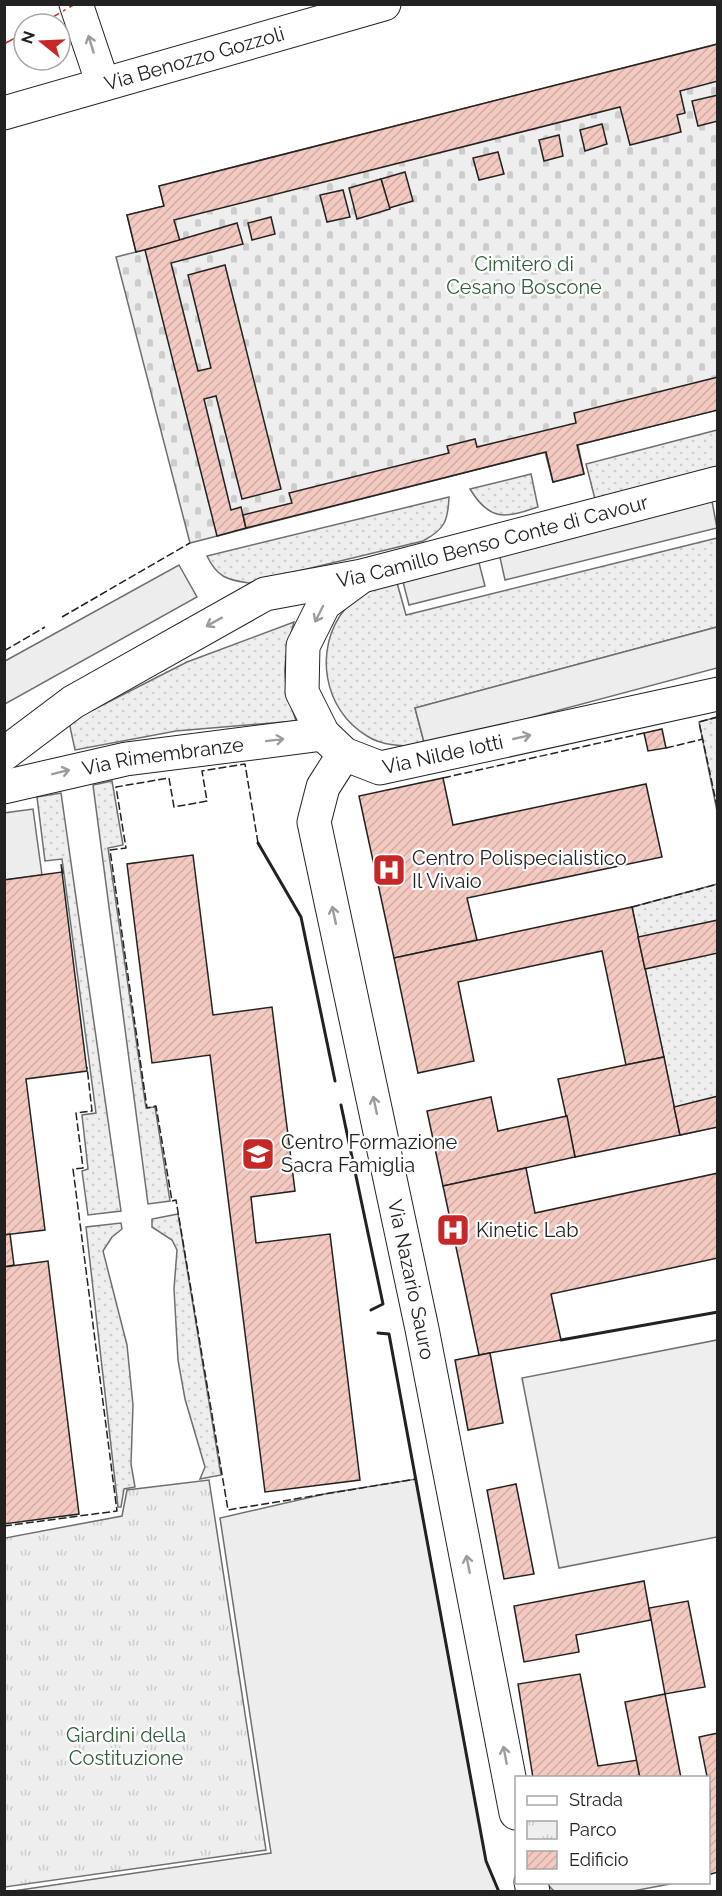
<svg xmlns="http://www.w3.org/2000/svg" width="722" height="1896" font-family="Raleway,sans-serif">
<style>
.grass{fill:url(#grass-dots);stroke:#6f6f6f;stroke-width:1.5}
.cemetery{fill:url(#cemetery-stones);stroke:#6f6f6f;stroke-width:1.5}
.park{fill:url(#park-tufts);stroke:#6f6f6f;stroke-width:1.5}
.pitch{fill:#eee;stroke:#6f6f6f;stroke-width:1.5}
.parking{fill:#ededed;stroke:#6f6f6f;stroke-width:1.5}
.building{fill:url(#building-hatch);stroke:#222;stroke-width:1.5}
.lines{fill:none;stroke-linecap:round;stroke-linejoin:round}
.minor-casing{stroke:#222;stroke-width:35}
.tertiary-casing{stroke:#222;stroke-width:35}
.minor{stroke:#fff;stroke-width:33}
.tertiary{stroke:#fff;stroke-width:33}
.fence{stroke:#222;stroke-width:1.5;stroke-dasharray:8 3;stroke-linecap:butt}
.wall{stroke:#222;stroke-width:3}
.power{stroke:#c62828;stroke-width:1.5;stroke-dasharray:21 4.5 3 4.5;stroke-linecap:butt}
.oneway{stroke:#9c9c9c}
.labels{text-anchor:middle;stroke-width:4.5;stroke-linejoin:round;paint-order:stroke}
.street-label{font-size:20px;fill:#222;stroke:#fff}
.park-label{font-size:20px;fill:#2f5e38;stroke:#fff}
.poi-label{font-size:20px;fill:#222;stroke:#fff;text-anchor:start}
</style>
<defs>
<pattern id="grass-dots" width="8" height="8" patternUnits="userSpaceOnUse" patternTransform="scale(1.5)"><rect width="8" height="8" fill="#eee"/><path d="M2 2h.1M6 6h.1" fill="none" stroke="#ccc" stroke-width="1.8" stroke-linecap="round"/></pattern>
<pattern id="cemetery-stones" width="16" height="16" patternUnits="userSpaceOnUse" patternTransform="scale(1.5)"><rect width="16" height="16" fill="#eee"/><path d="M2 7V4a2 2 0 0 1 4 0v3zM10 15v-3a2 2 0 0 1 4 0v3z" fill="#ccc"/></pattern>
<pattern id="park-tufts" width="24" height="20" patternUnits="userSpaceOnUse" patternTransform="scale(1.5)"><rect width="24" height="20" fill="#eee"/><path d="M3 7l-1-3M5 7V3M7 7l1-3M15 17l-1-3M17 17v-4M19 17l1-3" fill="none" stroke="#ccc"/></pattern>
<pattern id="building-hatch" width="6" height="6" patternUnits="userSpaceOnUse" patternTransform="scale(1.5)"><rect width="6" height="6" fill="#f3c9c0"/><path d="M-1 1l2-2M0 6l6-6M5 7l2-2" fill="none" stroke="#d0aca5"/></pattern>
</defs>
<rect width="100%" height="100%" fill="#fff"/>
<g class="grass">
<path d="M717,430v38l-122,31 -9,-35z"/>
<path d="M531,474l7,33c-33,11 -48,15 -68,-18z"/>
<path d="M449,497c-1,24 -4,32 -26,44l-174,42c-22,-3 -32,-6 -42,-27z"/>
<path d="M717,538v89l-302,81 10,38c-20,0 -41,1 -58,-10 -44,-26 -54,-88 -22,-127 14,-16 33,-23 51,-30l10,36z"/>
<path d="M294,622c-12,45 -13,54 2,99l-120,10 -101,19 -6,-28 118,-60z"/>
<path d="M717,717h1l-1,94 -18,-89z"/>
<path d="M112,781l11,64 -15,3 38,260 9,-1 15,94 -22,3 -55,-419z"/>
<path d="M61,793l60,418 -33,4 -6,-44 6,-2 -6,-54 14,-2 -34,-254 -17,2 -8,-64z"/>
<path d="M717,884v243l-37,8 -48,-228z"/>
<path d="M178,1214l43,261 -21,4 5,-12 -20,-68 -7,-39 -4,-71 3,-39 -5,-10 -20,-13v-8z"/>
<path d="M121,1223l1,6 -10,8 -9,14 24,94 6,60 -2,59 4,23 -11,2 -3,18h-3l-32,-280z"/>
</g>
<path class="cemetery" d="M717,44v366l-139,35 6,29 -31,8 -8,-30 -355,91 -74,-286 20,-5 -9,-37 37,-9 -5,-20z"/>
<path class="park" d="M209,1480l57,370 -261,37v-349l117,-22 5,-26z"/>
<path class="pitch" d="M717,1340v197l-158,31 -37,-190z"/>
<g class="parking">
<path d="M712,501l5,27 -212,52 -6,-27z"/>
<path d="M478,559l7,27 -76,19 -7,-27z"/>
<path d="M179,565l18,32 -192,107v-43z"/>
<path d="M717,627v41l-292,78 -10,-38z"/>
<path d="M33,809l9,66 -37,5 -1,-67z"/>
<path d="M416,1479l70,382 13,30h-486l258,-38 -51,-335 109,-25z"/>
<path d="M546,1883h129l-47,9 -74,-1z"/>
</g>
<g class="building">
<path d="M718,44v37l-38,10 5,22 -8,2 4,17 -51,13 -10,-38 -446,113 6,21 -44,11 -9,-37 37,-9 -5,-20z"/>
<path d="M718,95v26l-20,5 -6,-25z"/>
<path d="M602,124l5,20 -22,7 -5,-21z"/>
<path d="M559,135l4,21 -19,5 -5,-21z"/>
<path d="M498,152l6,22 -25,6 -6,-22z"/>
<path d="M405,172l8,29 -24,7 -8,-29z"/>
<path d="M381,179l9,30 -33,10 -8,-31z"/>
<path d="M343,190l7,27 -23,5 -7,-27z"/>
<path d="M271,217l4,17 -23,6 -4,-17z"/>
<path d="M237,223l6,21 -72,19 27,108 13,-3 -23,-93 37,-10 56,224 -39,10 -26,-103 -12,3 27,111 10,-3 5,21 -29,8 -72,-286z"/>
<path d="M718,377v33l-141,35 7,29 -31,8 -7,-30 -300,76 -3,-13 49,-12 -3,-10 160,-40 -2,-7 28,-7 2,8 99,-24 -2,-10z"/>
<path d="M662,729l4,19 -18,3 -4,-18z"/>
<path d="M443,778l10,47 193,-41 16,73 -195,41 10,42 -83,18 -35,-162z"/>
<path d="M193,855l20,160 59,-8 23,184 -44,6 5,46 74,-9 30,246 -95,12 -55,-437 -58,8 -25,-199z"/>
<path d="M62,872l25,199 -61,8 19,151 -41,5v-355z"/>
<path d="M632,907l32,150 -38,8 -24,-114 -144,31 16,79 -56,12 -24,-115z"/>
<path d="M718,920v33l-73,16 -7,-32z"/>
<path d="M664,1057l16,78 -105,22 -17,-78z"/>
<path d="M718,1096v31l-38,8 -6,-28z"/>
<path d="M491,1097l7,34 69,-15 8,41 -132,29 -16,-75z"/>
<path d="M526,1168l9,45 183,-40v85l-167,36 10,46 -82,15 -36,-169z"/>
<path d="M10,1234l4,31 -10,2v-32z"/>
<path d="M48,1261l31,253 -75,10v-257z"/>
<path d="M490,1353l13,70 -35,7 -13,-70z"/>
<path d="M516,1484l18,90 -30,5 -17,-89z"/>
<path d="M644,1581l7,39 -75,15 3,17 -55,10 -10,-56z"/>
<path d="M688,1601l17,86 -40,7 -16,-86z"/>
<path d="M580,1674l18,92 40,-6 2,18h-107l-15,-94z"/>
<path d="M665,1694l16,84h-41l-15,-76z"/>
<path d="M718,1733v139l-10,3 2,-84 -11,-54z"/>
</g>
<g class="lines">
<defs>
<g id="minor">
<path id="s1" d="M358,579l-34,25 -21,42 -1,46 21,42 21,20 36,14 338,-74"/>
<path id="s2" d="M4,754l69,-52 192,-108 97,-18 356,-93"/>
<path id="s3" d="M344,754l-21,33 -9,35 108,507 94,484"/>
<path id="s4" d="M4,787l122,-28 197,-25"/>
<path d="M531,1882l2,10"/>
</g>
<g id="tertiary">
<path d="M76,4l27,80"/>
<path id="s5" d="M4,113l380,-109"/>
</g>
</defs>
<use href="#minor" class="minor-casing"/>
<use href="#tertiary" class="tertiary-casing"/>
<use href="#minor" class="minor"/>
<use href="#tertiary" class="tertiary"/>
<g class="fence">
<path d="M62,617l128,-74"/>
<path d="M4,651l41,-24"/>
<path d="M718,717l-19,5 19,89"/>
<path d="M666,748l37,-9"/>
<path d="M443,778l201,-45"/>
<path d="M258,843l-13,-79 -43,7 5,30 -33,6 -5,-29 -53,9 10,61 -16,2 37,258 9,-2 16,95 4,-1 52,310 188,-31"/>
<path d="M62,872l-1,-8 2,10"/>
<path d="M632,907l86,-23"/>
<path d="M4,1526l113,-15 -44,-342 10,-1 -7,-55 16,-2 -5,-44"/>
</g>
<g class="wall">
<path d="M258,843l43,74 34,164"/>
<path d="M341,1105l42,199 -12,6"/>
<path d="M378,1333l11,1 97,527 13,31"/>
<path d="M561,1340l157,-28"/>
</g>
<g class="power">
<path d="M41,24l34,-20"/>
<path d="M4,44l20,-11"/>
</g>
</g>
<defs><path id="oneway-shaft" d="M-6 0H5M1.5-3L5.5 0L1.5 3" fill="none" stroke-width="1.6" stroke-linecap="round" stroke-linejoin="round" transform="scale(1.5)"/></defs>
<g class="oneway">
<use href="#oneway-shaft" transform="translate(91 44) rotate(-107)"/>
<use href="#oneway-shaft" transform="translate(319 614) rotate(117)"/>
<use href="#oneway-shaft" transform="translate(214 622) rotate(151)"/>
<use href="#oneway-shaft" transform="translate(522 737) rotate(-13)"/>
<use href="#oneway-shaft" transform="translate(275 740) rotate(-7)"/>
<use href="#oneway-shaft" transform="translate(61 772) rotate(-14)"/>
<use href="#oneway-shaft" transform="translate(334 915) rotate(-102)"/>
<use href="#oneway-shaft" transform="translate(375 1105) rotate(-102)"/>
<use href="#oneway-shaft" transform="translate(468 1564) rotate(-101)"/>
<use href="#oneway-shaft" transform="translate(505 1755) rotate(-101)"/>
</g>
<defs>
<symbol id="hospital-square" viewBox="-11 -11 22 22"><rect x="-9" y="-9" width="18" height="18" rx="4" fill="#c62828" stroke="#fff"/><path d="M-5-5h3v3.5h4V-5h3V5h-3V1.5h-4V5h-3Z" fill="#fff"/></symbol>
<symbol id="school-square" viewBox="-11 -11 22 22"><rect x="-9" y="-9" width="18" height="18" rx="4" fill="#c62828" stroke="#fff"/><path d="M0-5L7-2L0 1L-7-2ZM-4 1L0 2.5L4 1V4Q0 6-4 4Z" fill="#fff"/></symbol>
</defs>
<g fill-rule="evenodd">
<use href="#hospital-square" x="370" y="851" width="38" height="38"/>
<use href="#school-square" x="239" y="1135" width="38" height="38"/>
<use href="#hospital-square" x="434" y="1211" width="38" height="38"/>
</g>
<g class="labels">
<g class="street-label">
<text dy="7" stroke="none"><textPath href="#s5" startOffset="198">Via Benozzo Gozzoli</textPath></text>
<text dy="7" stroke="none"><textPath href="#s2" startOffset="540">Via Camillo Benso Conte di Cavour</textPath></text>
<text dy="7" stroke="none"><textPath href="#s1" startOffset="314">Via Nilde Iotti</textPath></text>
<text dy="7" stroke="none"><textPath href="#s4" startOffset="162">Via Rimembranze</textPath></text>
<text dy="7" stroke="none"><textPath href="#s3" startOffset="543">Via Nazario Sauro</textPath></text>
</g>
<g class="park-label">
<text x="524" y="271">Cimitero di<tspan x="524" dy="23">Cesano Boscone</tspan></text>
<text x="126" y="1742">Giardini della<tspan x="126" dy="23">Costituzione</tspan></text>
</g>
<g class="poi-label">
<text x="412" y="865">Centro Polispecialistico<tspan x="412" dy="23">Il Vivaio</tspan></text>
<text x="281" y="1149">Centro Formazione<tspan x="281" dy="23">Sacra Famiglia</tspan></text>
<text x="476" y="1237">Kinetic Lab</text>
</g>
</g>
<rect width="722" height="1896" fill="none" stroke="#222222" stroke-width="12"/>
<rect x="515" y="1776" width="195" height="108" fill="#ffffff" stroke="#a7a7a7" stroke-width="1.5"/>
<rect x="527" y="1796" width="30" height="9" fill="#ffffff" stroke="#a7a7a7" stroke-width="1.5"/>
<text x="569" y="1806" font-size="18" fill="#222222">Strada</text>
<rect x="527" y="1821" width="30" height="18" fill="url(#park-tufts)" stroke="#a7a7a7" stroke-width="1.5"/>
<text x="569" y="1836" font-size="18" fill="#222222">Parco</text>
<rect x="527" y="1851" width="30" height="18" fill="url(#building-hatch)" stroke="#a7a7a7" stroke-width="1.5"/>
<text x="569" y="1866" font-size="18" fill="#222222">Edificio</text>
<g transform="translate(42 42) rotate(288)"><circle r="28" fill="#ffffff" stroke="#a7a7a7" stroke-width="1.5"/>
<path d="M0-4.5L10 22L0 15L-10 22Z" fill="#c62828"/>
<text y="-9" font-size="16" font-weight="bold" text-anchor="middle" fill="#222222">N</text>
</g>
</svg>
